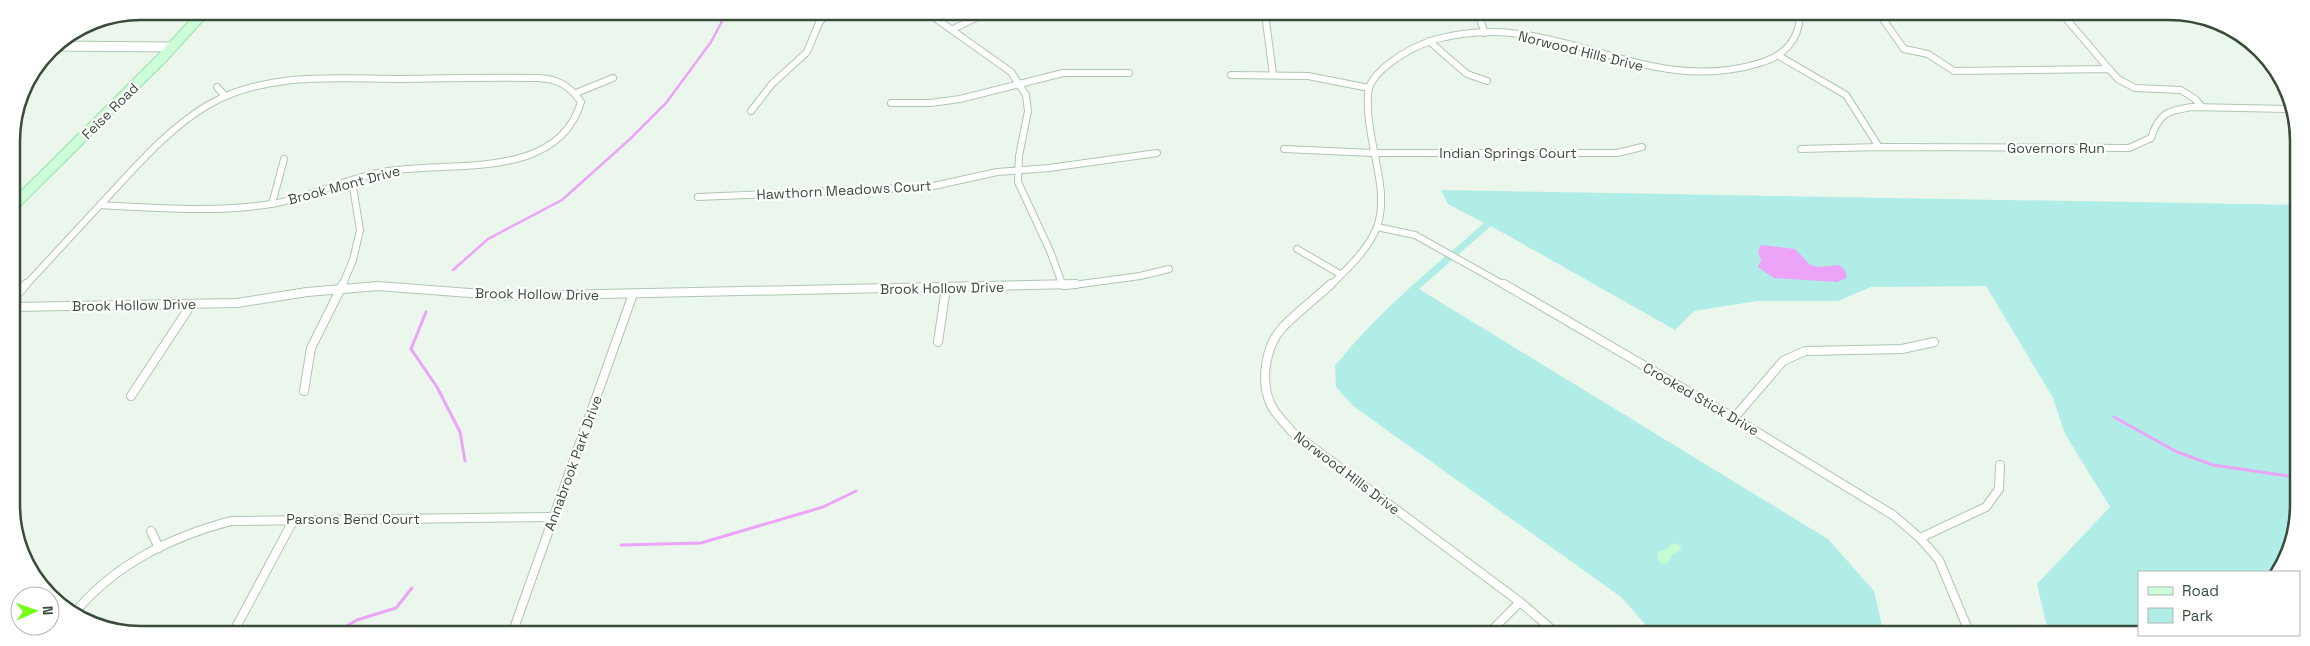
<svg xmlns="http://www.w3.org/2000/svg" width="2310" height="646" font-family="'Space Grotesk',sans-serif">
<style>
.green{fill:#b1ede7}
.sand{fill:#c5fcd2}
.water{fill:#eba4f7}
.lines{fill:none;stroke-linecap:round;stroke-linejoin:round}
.stream-far1{stroke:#eba4f7;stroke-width:2.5}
.stream{stroke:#eba4f7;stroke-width:3}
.minor-far1-casing{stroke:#afc6b2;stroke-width:8}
.minor-casing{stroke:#afc6b2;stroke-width:10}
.tertiary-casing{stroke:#afc6b2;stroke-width:11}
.secondary-casing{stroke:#9be0a8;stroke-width:12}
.minor-far1{stroke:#fff;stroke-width:6}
.minor{stroke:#fff;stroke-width:8}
.tertiary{stroke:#fff;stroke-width:9}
.secondary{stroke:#ccffd7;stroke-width:10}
.labels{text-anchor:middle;stroke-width:4.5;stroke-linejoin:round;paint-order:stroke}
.street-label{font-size:14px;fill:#384c39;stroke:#fff}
.rim{fill:none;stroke:#384c39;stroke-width:2.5}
</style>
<rect width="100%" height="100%" fill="#ebf7ed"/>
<path class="green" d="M1441,190l855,15 -2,333 -15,34h-140v62h-89l-4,-11 -9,-39 73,-77 -45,-73 -12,-36 -67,-112 -115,1 -33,14h-81l-63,10 -19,19 -184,-104 -72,63 409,250 46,52 10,43 -231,-1 -32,-36 -268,-191 -17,-19 -1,-21c42,-54 98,-98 149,-143l-36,-19z"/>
<path class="sand" d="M1673,543l7,2 1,5 -8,4 -6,9 -5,1 -5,-6 1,-6 9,-3z"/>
<path class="water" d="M1761,245l34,4 15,16 10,2 19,-2 6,5 2,8 -10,4 -63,-4 -16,-11 3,-7 -3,-9z"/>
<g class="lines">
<path class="stream-far1" d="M453,270l35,-31 74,-39 68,-61 36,-36 45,-61 16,-30"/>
<g class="stream">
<path d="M426,312l-15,37 26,38 23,45 5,29"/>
<path d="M2114,417l63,35 36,13 82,12"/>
<path d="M621,545l80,-2 122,-36 33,-16"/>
<path d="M338,631l19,-11 39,-12 16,-20"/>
<path d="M402,631l5,-5"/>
</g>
<defs>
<g id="minor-far1">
<path d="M928,13l83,59 15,23 2,16 -9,45 -1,26 32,69 13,35"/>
<path d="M1265,14l8,60"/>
<path d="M1478,14l7,19"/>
<path d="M1880,15l24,34 24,5 26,17 155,-2 9,10 17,9 46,2 14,9 7,8"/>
<path d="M2063,15l46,54"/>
<path d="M953,29l33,-16"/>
<path d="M1429,41l38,33 20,7"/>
<path d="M1779,56l67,39 33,52"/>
<path d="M1231,75l77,1 61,12"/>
<path d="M539,78c19,1 31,8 42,24 -23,79 -130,59 -193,69 -40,6 -77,27 -117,33 -54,9 -116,4 -171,1 34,-36 66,-75 108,-100 58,-34 130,-26 194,-26 45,-1 91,-2 137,-1z"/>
<path d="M217,87l8,9"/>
<path d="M576,93l37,-15"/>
<path d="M891,103h39l30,-4 103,-26h66"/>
<path d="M751,111l21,-27 35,-32 12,-29 8,-10"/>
<path d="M1284,149l89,4h244l25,-6"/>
<path d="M1801,149l78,-2 250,1 22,-10c8,-25 16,-27 41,-31l100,2"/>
<path d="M698,197l231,-10 68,-15 52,-4 108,-15"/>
<path d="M272,204l12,-45"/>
<path d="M1377,227l38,8 91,51"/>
<path d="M1297,249l43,25"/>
<path d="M25,286l75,-81"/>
<path d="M342,286l11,-26 7,-30 -8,-49"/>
<path d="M1066,286l74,-10 29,-7"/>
<path d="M1330,286c17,-17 38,-36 47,-59 13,-37 -9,-82 -9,-120 0,-6 -1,-13 1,-19 3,-10 13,-19 21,-25 14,-11 30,-19 47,-24 27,-7 55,-9 83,-5 85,12 151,56 240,29 24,-7 39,-23 40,-48"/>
</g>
<g id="minor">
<path d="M1331,284c-16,15 -34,28 -49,44 -17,19 -22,54 -11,77 5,10 14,18 21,27l228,170 36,31"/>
<path d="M1504,284l230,134 159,97 27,23 19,22 31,74"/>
<path d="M12,300l14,-16"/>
<path d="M12,307l225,-4 70,-11 71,-6 131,10 567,-12"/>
<path d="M938,342l8,-54"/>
<path d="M304,391l7,-43 32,-64"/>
<path d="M131,396l60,-91"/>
<path d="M1734,418l49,-57 22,-10 97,-2 32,-7"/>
<path d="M151,531l8,17"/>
<path d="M1920,538l66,-31 13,-18 1,-24"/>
<path d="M76,611c41,-48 95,-74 155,-90l322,-4"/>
<path d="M234,631l60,-112"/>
<path d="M513,631l120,-337"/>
<path d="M1489,633l31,-31"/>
</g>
<path id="tertiary" d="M54,46l118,1"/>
<path id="secondary" d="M12,207l151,-150 42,-46"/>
</defs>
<use href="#minor-far1" class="minor-far1-casing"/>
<use href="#minor" class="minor-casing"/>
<use href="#tertiary" class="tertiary-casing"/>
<use href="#secondary" class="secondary-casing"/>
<use href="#minor-far1" class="minor-far1"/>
<use href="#minor" class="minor"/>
<use href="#tertiary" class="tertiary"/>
<use href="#secondary" class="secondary"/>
</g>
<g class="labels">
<g class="street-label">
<text transform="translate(1581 51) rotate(14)" y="5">Norwood Hills Drive</text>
<text transform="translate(110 111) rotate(-45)" y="5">Feise Road</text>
<text x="2056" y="153">Governors Run</text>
<text x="1508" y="158">Indian Springs Court</text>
<text transform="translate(344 185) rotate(-15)" y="5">Brook Mont Drive</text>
<text transform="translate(844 190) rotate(-3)" y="5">Hawthorn Meadows Court</text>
<text transform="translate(942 288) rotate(-1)" y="5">Brook Hollow Drive</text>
<text transform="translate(537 294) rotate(1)" y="5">Brook Hollow Drive</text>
<text transform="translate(134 305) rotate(-1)" y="5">Brook Hollow Drive</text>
<text transform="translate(1701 399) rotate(30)" y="5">Crooked Stick Drive</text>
<text transform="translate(573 463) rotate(-70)" y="5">Annabrook Park Drive</text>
<text transform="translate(1347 473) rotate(37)" y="5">Norwood Hills Drive</text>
<text x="353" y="524">Parsons Bend Court</text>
</g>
</g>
<path d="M0 0H2310V646H0ZM141 20H2169A121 121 0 0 1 2290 141V505A121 121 0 0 1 2169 626H141A121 121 0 0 1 20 505V141A121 121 0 0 1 141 20Z" fill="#fff" fill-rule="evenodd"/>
<path class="rim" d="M141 20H2169A121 121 0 0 1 2290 141V505A121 121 0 0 1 2169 626H141A121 121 0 0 1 20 505V141A121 121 0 0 1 141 20Z"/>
<rect x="2138" y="571" width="162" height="65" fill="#ffffff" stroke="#afb7b0"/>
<rect x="2148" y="587" width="25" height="8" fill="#ccffd7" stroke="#afb7b0"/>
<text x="2182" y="596" font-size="15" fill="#384c39">Road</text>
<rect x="2148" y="608" width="25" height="15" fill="#b1ede7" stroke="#afb7b0"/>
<text x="2182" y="621" font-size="15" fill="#384c39">Park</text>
<g transform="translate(35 611) rotate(88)"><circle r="24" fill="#ffffff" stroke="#afb7b0"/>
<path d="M0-4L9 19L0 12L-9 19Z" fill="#76ff19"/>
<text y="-8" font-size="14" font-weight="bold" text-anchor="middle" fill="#384c39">N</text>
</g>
</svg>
